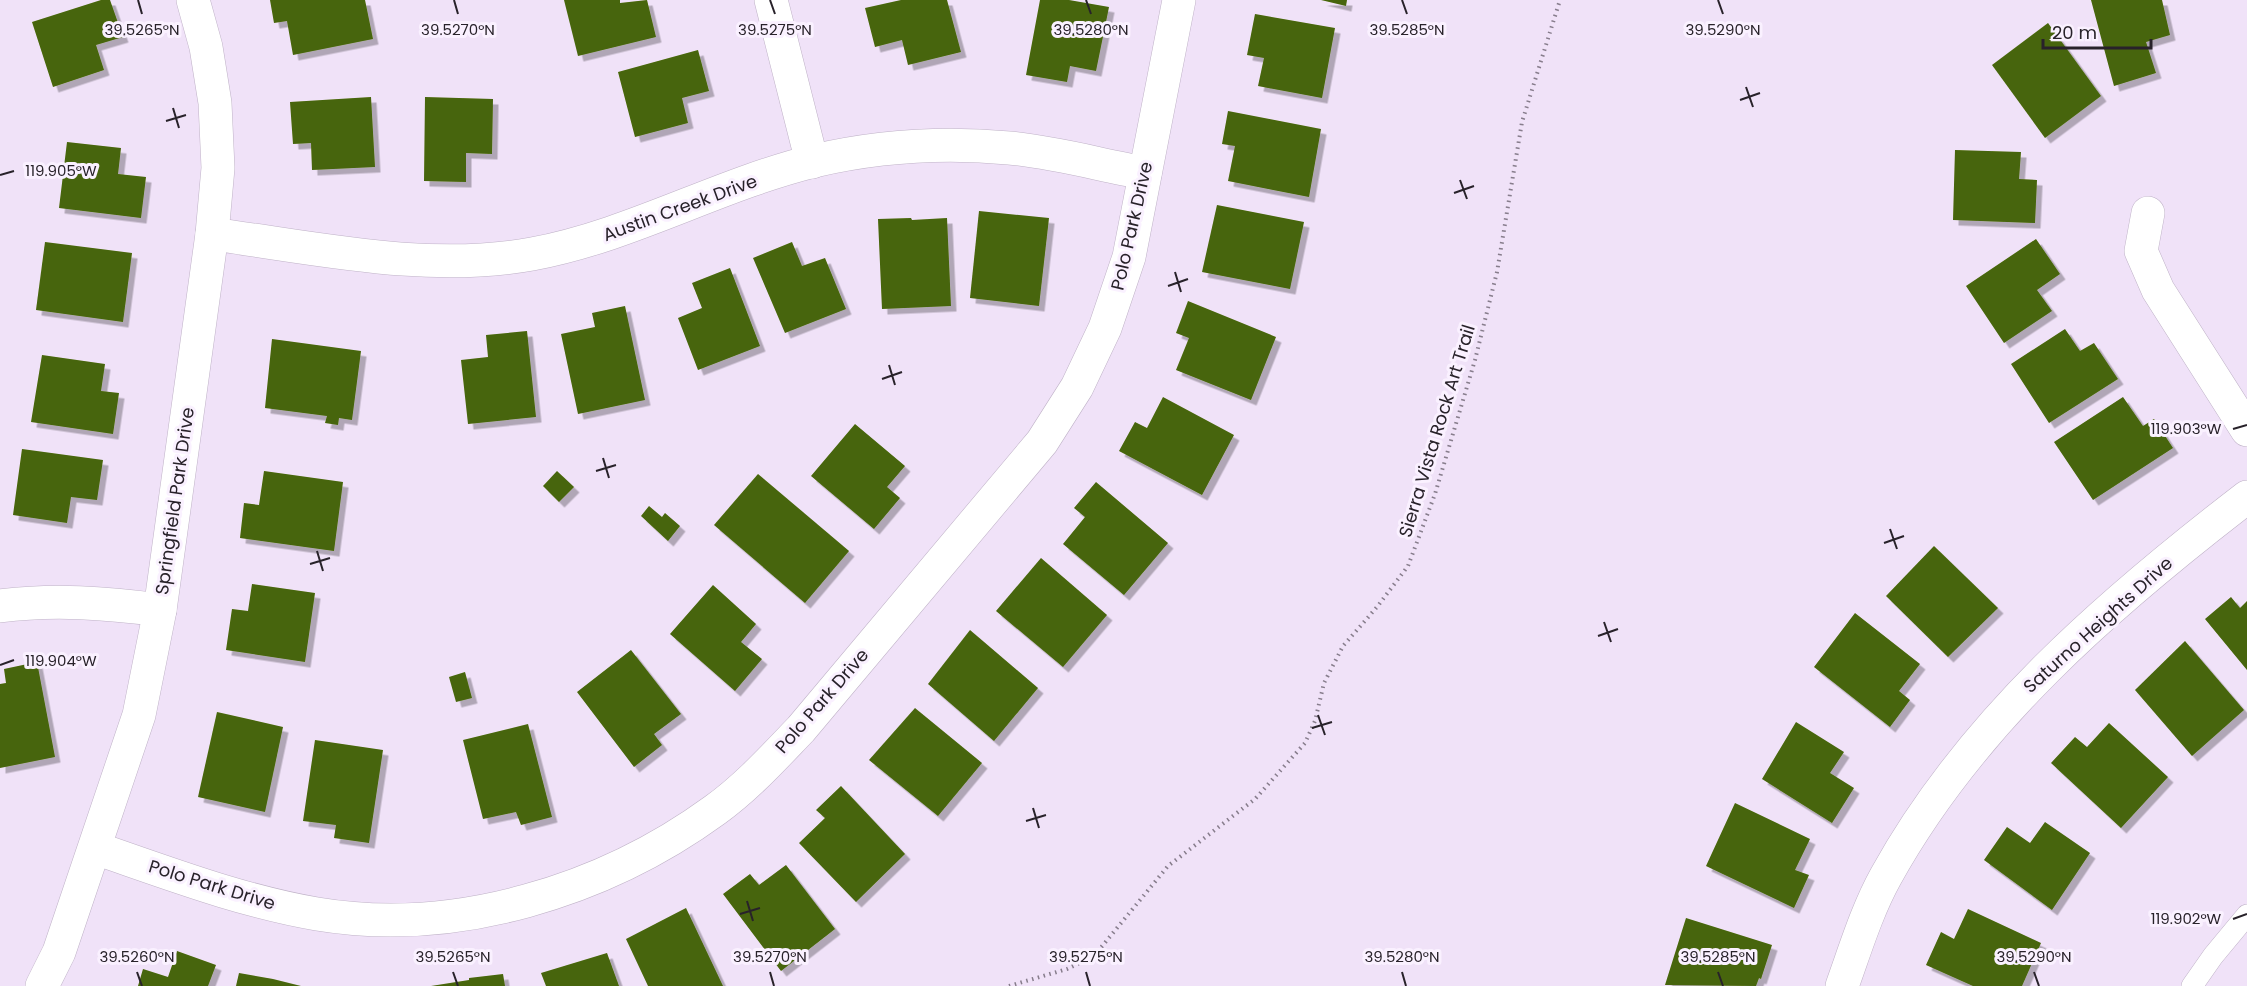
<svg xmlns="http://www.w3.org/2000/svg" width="2247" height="986" font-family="Poppins,sans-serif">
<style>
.building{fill:#466508;filter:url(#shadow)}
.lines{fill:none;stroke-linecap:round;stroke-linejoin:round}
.lane-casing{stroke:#bfb2c7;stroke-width:22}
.street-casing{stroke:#bfb2c7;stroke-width:34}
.path{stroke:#877d8c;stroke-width:4;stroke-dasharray:1.5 4.5;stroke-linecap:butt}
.lane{stroke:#fff;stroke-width:21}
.street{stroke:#fff;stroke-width:33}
.ticks{fill:none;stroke:#28222a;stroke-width:2}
.labels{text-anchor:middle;stroke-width:6;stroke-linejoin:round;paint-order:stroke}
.street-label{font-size:18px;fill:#28222a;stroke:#faf1ff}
.ticks-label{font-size:15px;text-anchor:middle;fill:#28222a;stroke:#faf1ff;stroke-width:6;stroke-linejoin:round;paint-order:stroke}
</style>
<defs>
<filter id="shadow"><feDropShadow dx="5.5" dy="5.5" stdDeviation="0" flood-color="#0004"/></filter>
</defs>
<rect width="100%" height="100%" fill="#f0e2f8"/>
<g class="building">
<path d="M101,0h9l13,37 -27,8 8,25 -51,17 -21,-65z"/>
<path d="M270,0h95l8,39 -80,16 -6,-34 -13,2z"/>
<path d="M564,0h56v3l27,-3 9,37 -78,19z"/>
<path d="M901,0h46l14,52 -53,13 -6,-25 -27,7 -10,-39z"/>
<path d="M1040,0h29l40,7 -13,64 -26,-5 -3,16 -41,-7z"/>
<path d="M1321,0h26l-1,6z"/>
<path d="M2091,0h71l8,35 -24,7 10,31 -42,13z"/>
<path d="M1255,14l80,14 -13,70 -64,-12 6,-28 -17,-3z"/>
<path d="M2048,23l53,73 -56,42 -53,-73z"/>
<path d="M698,50l11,41 -27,7 6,25 -53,14 -17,-65z"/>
<path d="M371,97l4,70 -63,3 -1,-27 -18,1 -3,-42z"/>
<path d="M425,97l68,2 -1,55 -26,-1v29l-42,-1z"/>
<path d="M1228,111l93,18 -12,68 -81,-16 7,-35 -13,-2z"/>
<path d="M67,142l54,6 -3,26 28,3 -5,41 -82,-10z"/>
<path d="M1955,150l66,2 -2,27 18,1 -2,43 -82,-3z"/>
<path d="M1217,205l87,17 -14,67 -88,-17z"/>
<path d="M979,211l70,7 -10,88 -69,-8z"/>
<path d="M911,218l1,2 35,-2 4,88 -69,3 -4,-90z"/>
<path d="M2036,239l24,35 -23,16 15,21 -48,32 -38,-57z"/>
<path d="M45,242l87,11 -9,69 -87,-12z"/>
<path d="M792,242l10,24 23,-8 21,51 -61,24 -32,-75z"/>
<path d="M730,268l30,78 -62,24 -20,-52 24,-10 -10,-25z"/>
<path d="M1188,301l88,36 -25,63 -75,-30 13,-32 -13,-5z"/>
<path d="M625,306l20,94 -67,14 -17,-80 34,-7 -3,-14z"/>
<path d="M2065,329l15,22 14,-8 24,36 -69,44 -38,-59z"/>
<path d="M527,331l9,86 -68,7 -7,-64 27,-3 -2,-22z"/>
<path d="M272,339l89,12 -9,69 -13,-2 -1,7 -13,-2 2,-7 -62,-8z"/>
<path d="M42,355l63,9 -4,27 18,2 -6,41 -82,-12z"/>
<path d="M1163,397l71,38 -32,60 -83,-44 16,-29 12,6z"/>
<path d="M2123,397l20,29 11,-7 19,29 -80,52 -39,-58z"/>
<path d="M855,424l50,42 -18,21 13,11 -26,31 -63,-53z"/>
<path d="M22,449l81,11 -6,40 -26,-3 -4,26 -54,-8z"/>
<path d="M264,471l79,11 -9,69 -94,-13 4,-35 15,2z"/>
<path d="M557,471l17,16 -15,15 -16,-16z"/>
<path d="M758,474l91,77 -44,52 -91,-78z"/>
<path d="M1096,482l72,61 -44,52 -61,-51 22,-27 -11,-9z"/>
<path d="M649,506l13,11 3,-4 15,13 -12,15 -27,-25z"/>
<path d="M1934,546l64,62 -50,49 -62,-61z"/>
<path d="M1041,558l66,57 -44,52 -67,-56z"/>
<path d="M252,584l63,9 -10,69 -79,-12 6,-41 16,2z"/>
<path d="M713,585l43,39 -15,18 21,17 -27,32 -65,-57z"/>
<path d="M2231,597l9,11 7,-7v69l-42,-51z"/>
<path d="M1855,613l65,51 -21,27 11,9 -20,27 -76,-60z"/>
<path d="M970,630l68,58 -44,53 -66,-57z"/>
<path d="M2185,641l59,69 -52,46 -57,-66z"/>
<path d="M631,650l50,64 -27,20 8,11 -28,22 -57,-75z"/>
<path d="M37,662l18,95 -55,11v-84l6,-1 -2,-14z"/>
<path d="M465,672l7,26 -16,4 -7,-25z"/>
<path d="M915,708l67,55 -44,53 -69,-56z"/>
<path d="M217,712l66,15 -18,85 -67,-15z"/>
<path d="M1796,722l48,30 -14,21 24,15 -22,35 -70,-44z"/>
<path d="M2109,723l59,54 -47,51 -70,-65 24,-26 12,10z"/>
<path d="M528,724l24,93 -31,8 -5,-13 -33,7 -20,-79z"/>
<path d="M315,740l68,10 -14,93 -35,-5 2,-13 -33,-4z"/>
<path d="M841,786l64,68 -49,48 -57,-59 26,-25 -9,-8z"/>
<path d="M1735,803l75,36 -15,31 14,5 -15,33 -88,-42z"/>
<path d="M2045,822l45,31 -38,57 -68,-50 23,-33 23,16z"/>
<path d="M786,865l49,64 -54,42 -58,-77 27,-20 9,11z"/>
<path d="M686,908l37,78h-75l-22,-47z"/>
<path d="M1968,909l73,34 -19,43h-49l-47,-21 15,-33 13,7z"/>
<path d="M1686,918l86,27 -11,34 -2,-1 -3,8 -91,-1z"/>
<path d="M177,951l39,14 -8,21h-70l5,-17 25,8z"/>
<path d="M607,953l12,33h-73l-5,-13z"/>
<path d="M239,973l34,6 28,7h-65z"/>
<path d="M503,974l2,12h-74l38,-6v-2z"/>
</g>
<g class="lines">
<defs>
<path id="lane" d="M2192,986l21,-30 34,-41"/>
<g id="street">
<path d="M771,0l41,162"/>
<path d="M2148,213l-7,38 17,39 89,140"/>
<path d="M212,234c105,14 215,39 320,20 98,-18 185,-69 282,-93 64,-15 129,-19 195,-13 45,4 91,17 136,25"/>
<path d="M0,606c54,-7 106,-3 160,4"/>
<path d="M95,848c73,25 146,53 222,66 138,23 287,-23 398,-104 32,-23 59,-53 86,-81l241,-287 35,-55 28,-59 24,-71 50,-257"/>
<path d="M42,986l17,-34 80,-237 21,-105 52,-376 6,-66 -3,-65 -9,-56 -13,-47"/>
<path d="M1842,986c13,-36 25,-76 44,-110 85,-154 223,-273 361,-379"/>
</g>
</defs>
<use href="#lane" class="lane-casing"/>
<use href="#street" class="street-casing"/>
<path class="path" d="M1009,986l58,-17 27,-13 74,-90 87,-67 50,-56 10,-22 9,-38 19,-37 34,-39 31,-41 27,-72 40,-134 22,-88 25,-150 38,-122"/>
<use href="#lane" class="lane"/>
<use href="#street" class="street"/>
</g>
<path class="ticks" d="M138,0l4,14M454,0l4,14M770,0l5,14M1086,0l5,14M1402,0l5,14M1718,0l5,14M1746,87l7,20M1740,100l20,-7M173,108l6,20M166,121l20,-6M0,175l14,-4M1460,180l7,19M1454,193l20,-7M1175,272l6,20M1168,286l20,-7M889,365l6,20M882,379l20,-7M2233,429l14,-4M603,458l6,20M596,471l20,-6M1890,529l7,20M1884,543l20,-7M317,551l6,20M310,564l20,-6M1604,622l7,20M1598,636l20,-7M0,665l14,-5M1318,715l7,20M1312,728l20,-6M1033,808l6,20M1026,821l20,-6M747,901l6,20M740,914l20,-6M2233,919l14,-5M137,972l5,14M453,972l5,14M770,972l4,14M1086,972l4,14M1402,972l4,14M1718,972l5,14M2034,972l5,14"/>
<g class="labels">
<g class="street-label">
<text transform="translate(680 208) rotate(-20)" y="6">Austin Creek Drive</text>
<text transform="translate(1132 226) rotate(-77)" y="6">Polo Park Drive</text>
<text transform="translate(1437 431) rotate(-73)" y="6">Sierra Vista Rock Art Trail</text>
<text transform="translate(175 501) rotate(-82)" y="6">Springfield Park Drive</text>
<text transform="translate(2098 625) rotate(-42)" y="6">Saturno Heights Drive</text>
<text transform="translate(822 701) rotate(-49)" y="6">Polo Park Drive</text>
<text transform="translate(212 885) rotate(17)" y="6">Polo Park Drive</text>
</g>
</g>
<g class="ticks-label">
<text x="142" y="35">39.5265°N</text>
<text x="458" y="35">39.5270°N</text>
<text x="775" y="35">39.5275°N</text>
<text x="1091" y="35">39.5280°N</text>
<text x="1407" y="35">39.5285°N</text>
<text x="1723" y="35">39.5290°N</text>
<text x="61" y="176">119.905°W</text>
<text x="2186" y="434">119.903°W</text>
<text x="61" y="666">119.904°W</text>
<text x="2186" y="924">119.902°W</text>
<text x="137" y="962">39.5260°N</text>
<text x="453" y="962">39.5265°N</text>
<text x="770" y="962">39.5270°N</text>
<text x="1086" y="962">39.5275°N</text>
<text x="1402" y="962">39.5280°N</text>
<text x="1718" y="962">39.5285°N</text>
<text x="2034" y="962">39.5290°N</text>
</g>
<path d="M2043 39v9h108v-9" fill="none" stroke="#28222a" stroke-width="3"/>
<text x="2052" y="39" font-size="18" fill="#28222a" stroke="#faf1ff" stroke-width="4.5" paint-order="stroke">20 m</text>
</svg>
